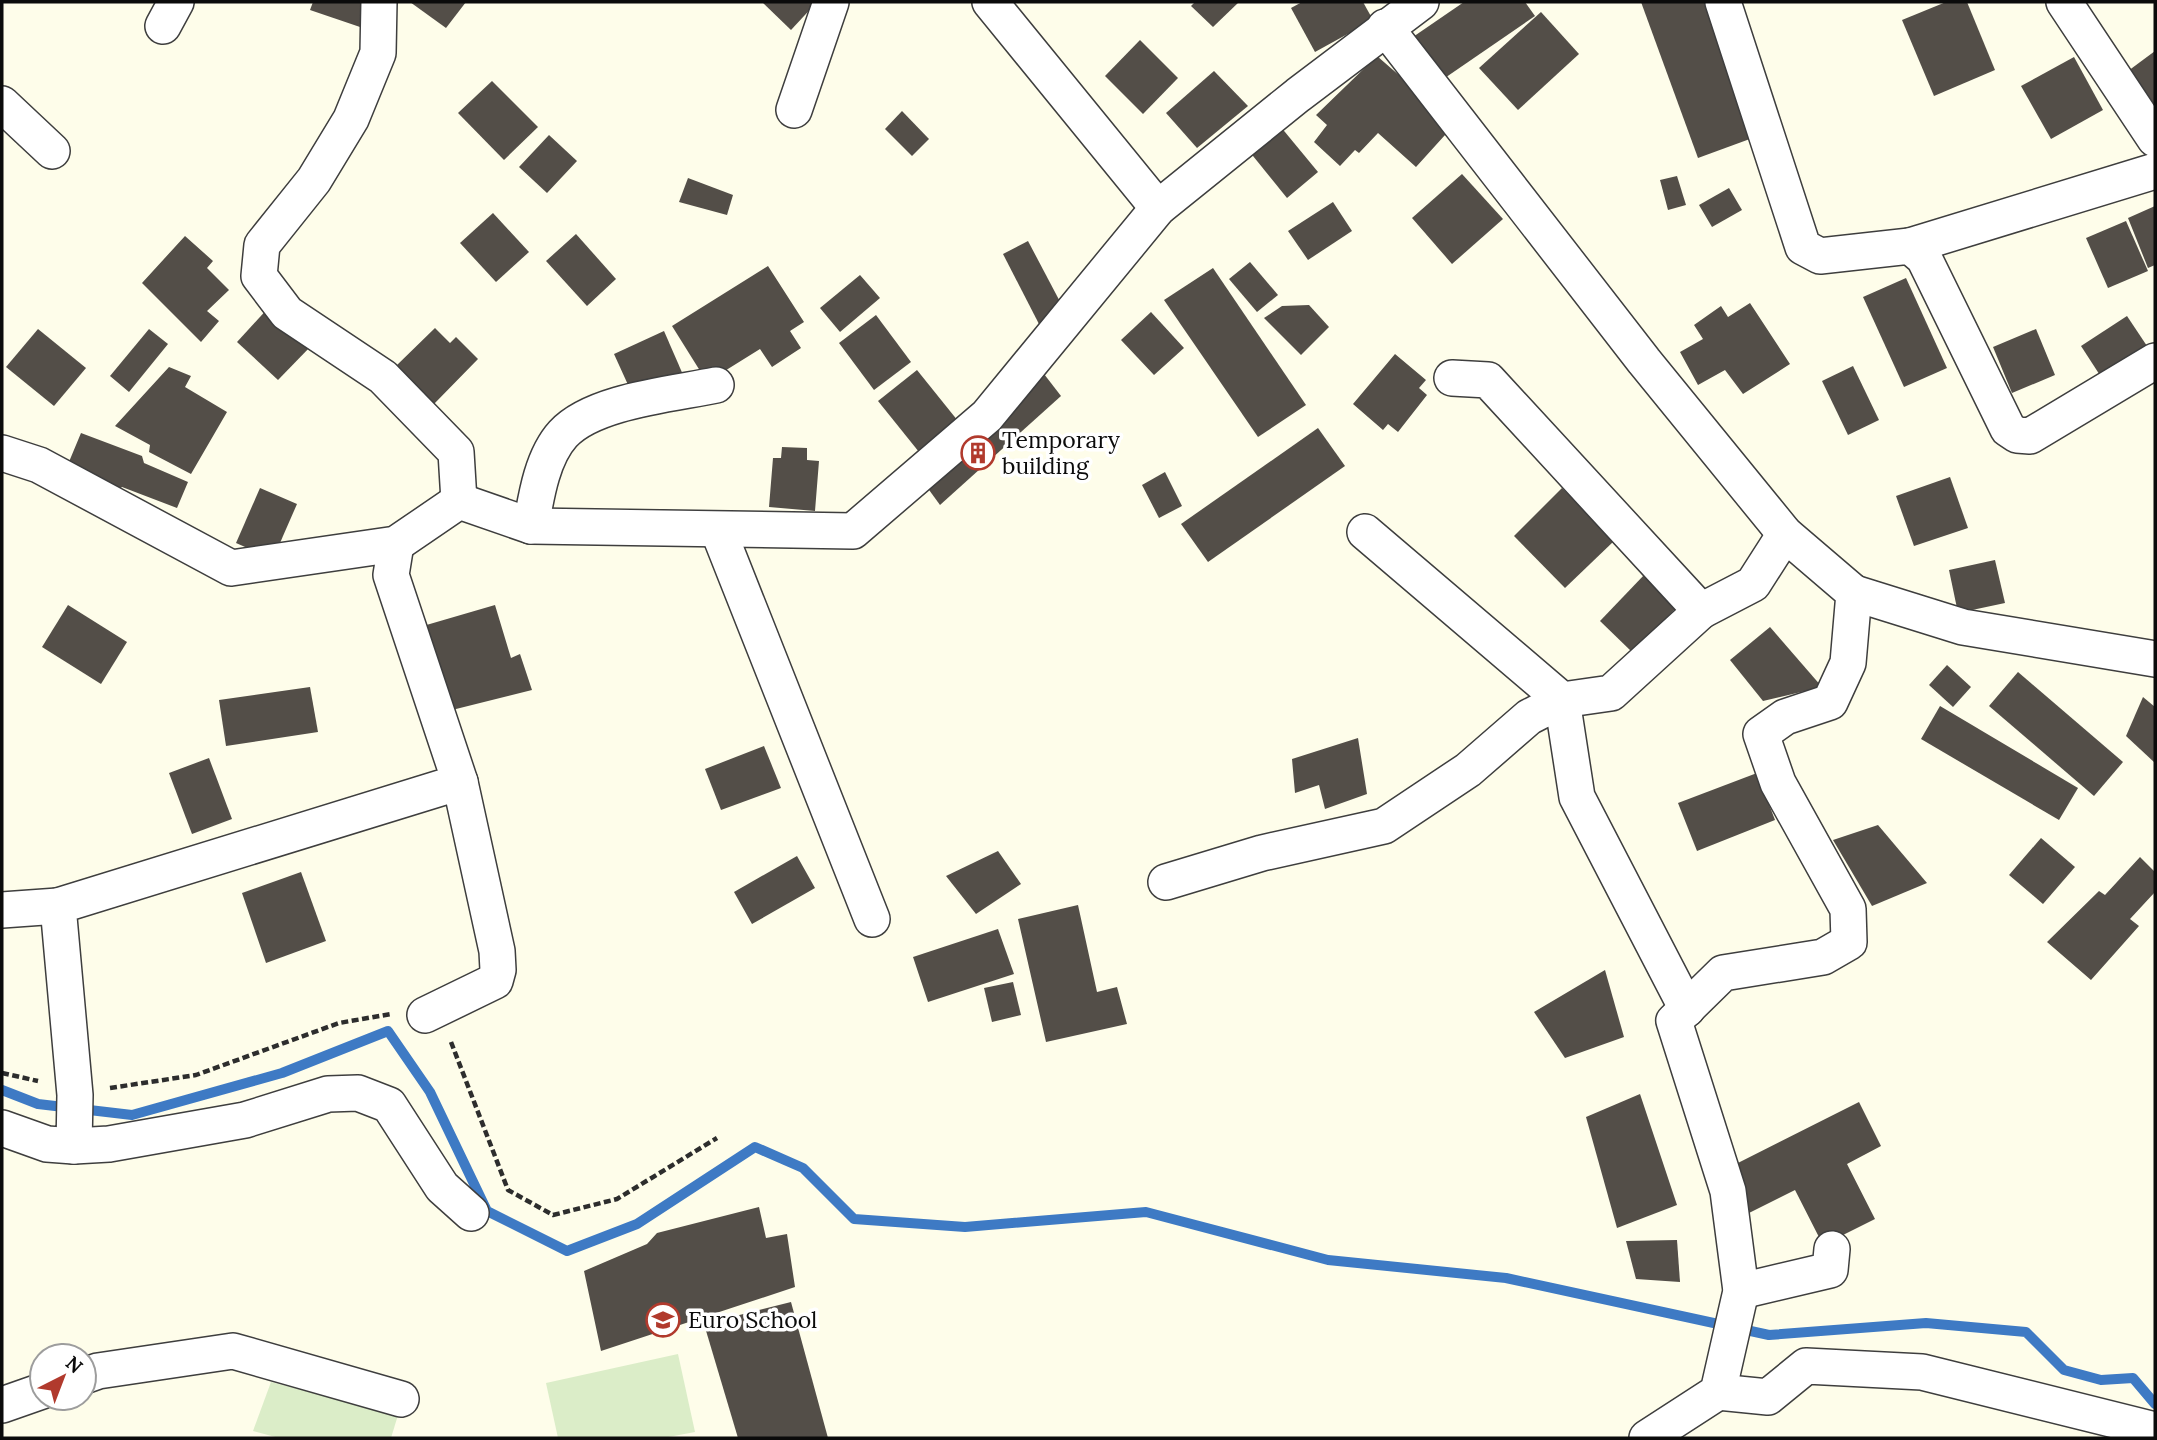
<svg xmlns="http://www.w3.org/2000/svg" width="2157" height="1440" font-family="Lora,serif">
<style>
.pitch{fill:#dbedc8}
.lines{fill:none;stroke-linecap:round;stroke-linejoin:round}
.stream{stroke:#3e7ac4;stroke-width:10}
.building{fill:#534e48}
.minor-casing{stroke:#3e3e3e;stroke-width:38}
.path{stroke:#2d2d2d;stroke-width:4.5;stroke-dasharray:7 3.5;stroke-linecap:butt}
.minor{stroke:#fff;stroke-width:35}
.labels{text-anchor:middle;stroke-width:7;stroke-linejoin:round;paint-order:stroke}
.poi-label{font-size:23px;fill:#0b0b0b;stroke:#fff;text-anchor:start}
</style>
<rect width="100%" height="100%" fill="#fefdea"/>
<g class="pitch">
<path d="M678,1354l17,78 -32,6h-105l-12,-55z"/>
<path d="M271,1382l127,33 -7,23h-112l-26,-7z"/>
</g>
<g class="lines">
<path class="stream" d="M2,1090l36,14 94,11 150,-42 106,-42 42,61 57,119 80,40 70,-27 118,-77 48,21 51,51 111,8 181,-15 182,48 178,18 263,57 157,-12 100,9 38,38 37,10 32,-2 22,26"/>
</g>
<g class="building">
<path d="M313,2h53l-6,25 -50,-17z"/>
<path d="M410,2h56l-20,26z"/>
<path d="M762,2h55l-26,28z"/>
<path d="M1195,2h44l-26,25 -22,-21z"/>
<path d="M1302,2h61l10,18 -58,32 -24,-44z"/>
<path d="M1464,2h61l10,14 -96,66 -29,-43z"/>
<path d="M1641,2h68l49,134 -60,22z"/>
<path d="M1946,2h21l28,68 -61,26 -32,-76z"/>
<path d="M1541,12l38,42 -61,56 -39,-42z"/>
<path d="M1140,40l38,38 -35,36 -38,-38z"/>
<path d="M2155,51v52l-3,2 -24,-34z"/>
<path d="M1377,56l78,68 -39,43 -38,-34 -19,20 -4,-3 -15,16 -26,-24 13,-17 -11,-10z"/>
<path d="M2074,57l29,53 -52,29 -30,-53z"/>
<path d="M1214,71l34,35 -51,42 -31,-35z"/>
<path d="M492,81l46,46 -34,33 -46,-47z"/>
<path d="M902,111l27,28 -17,17 -27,-27z"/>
<path d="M1280,126l38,46 -31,26 -38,-47z"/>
<path d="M549,135l28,26 -30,32 -28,-26z"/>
<path d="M1462,174l41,45 -51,45 -40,-46z"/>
<path d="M1677,176l9,29 -18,5 -8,-30z"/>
<path d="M688,178l45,17 -6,20 -48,-13z"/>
<path d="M1729,188l13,22 -30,17 -13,-22z"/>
<path d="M1333,202l19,29 -44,29 -20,-29z"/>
<path d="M2155,206v59l-7,3 -20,-50z"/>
<path d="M493,213l36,39 -33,30 -36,-39z"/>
<path d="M2126,221l22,50 -40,17 -22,-50z"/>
<path d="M576,234l40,45 -29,27 -41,-45z"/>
<path d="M185,236l28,25 -6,7 22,22 -22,21 12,10 -18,21 -59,-59z"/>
<path d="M1028,241l38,72 -26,13 -37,-72z"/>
<path d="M1250,262l28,33 -21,17 -28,-33z"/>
<path d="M768,266l36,56 -14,9 11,17 -29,19 -12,-18 -53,33 -35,-56z"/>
<path d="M1213,268l93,137 -48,32 -94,-137z"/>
<path d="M860,275l20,23 -40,34 -20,-24z"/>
<path d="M1906,278l41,90 -43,19 -41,-90z"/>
<path d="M1750,303l40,61 -47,30 -18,-24 -27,15 -18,-33 23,-13 -9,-14 27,-19 7,11z"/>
<path d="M1309,305l20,22 -28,28 -37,-37 18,-12z"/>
<path d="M270,306l42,39 -34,35 -41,-38z"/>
<path d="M1151,312l33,36 -30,27 -33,-35z"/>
<path d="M876,315l35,47 -37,28 -35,-47z"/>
<path d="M2127,316l24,36 -46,31 -24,-37z"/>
<path d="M435,328l15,15 6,-6 22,22 -44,45 -38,-38z"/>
<path d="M38,329l48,39 -32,38 -48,-39z"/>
<path d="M149,329l19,15 -39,48 -19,-16z"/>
<path d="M2036,329l19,46 -43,18 -19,-46z"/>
<path d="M664,331l20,46 -50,21 -20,-44z"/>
<path d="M1395,354l31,26 -7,8 8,7 -29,37 -10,-8 -5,6 -30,-26z"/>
<path d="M1853,366l26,54 -31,15 -26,-54z"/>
<path d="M169,367l22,9 -6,11 42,25 -36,62 -42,-22 1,-7 -35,-19z"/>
<path d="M917,370l41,51 -39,31 -41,-51z"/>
<path d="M1044,374l17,22 -121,109 -16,-22z"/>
<path d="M1318,428l27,38 -137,96 -27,-38z"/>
<path d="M81,433l61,23 2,7 44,19 -11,26 -55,-21 -8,6 -48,-24z"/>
<path d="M782,447l25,1v12l12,1 -4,50 -46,-4 4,-49h8z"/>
<path d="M1165,472l17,34 -23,12 -17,-33z"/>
<path d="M1950,477l18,51 -54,18 -18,-50z"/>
<path d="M260,488l37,16 -24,55 -37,-16z"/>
<path d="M1562,488l52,53 -49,47 -51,-52z"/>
<path d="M1995,560l10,43 -47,10 -9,-43z"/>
<path d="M1645,574l33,32 -45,47 -33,-32z"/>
<path d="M68,605l59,37 -26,42 -59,-37z"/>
<path d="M495,605l16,53 9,-4 12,36 -84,21 -25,-85z"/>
<path d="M1770,627l52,60 -59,14 -33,-41z"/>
<path d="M1947,665l24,22 -18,20 -24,-22z"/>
<path d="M2018,672l105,90 -29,34 -105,-90z"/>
<path d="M310,687l8,45 -92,14 -7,-46z"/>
<path d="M2143,697l12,10v56l-29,-27z"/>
<path d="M1940,706l138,82 -19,32 -138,-81z"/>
<path d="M1358,738l9,56 -42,15 -6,-24 -24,8 -3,-34z"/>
<path d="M764,746l17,42 -60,22 -16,-41z"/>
<path d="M209,758l23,61 -40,15 -23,-61z"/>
<path d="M1757,773l18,47 -78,31 -19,-48z"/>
<path d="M1878,825l49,58 -55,23 -39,-66z"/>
<path d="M2041,838l34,29 -32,37 -34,-29z"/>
<path d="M998,851l23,33 -45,30 -30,-38z"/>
<path d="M797,856l18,32 -63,36 -18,-32z"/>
<path d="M2140,857l15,15v20l-25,27 9,7 -48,54 -44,-38 52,-51 6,4z"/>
<path d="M301,872l25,69 -60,22 -24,-70z"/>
<path d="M1078,905l19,87 20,-5 10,37 -81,18 -28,-123z"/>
<path d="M998,929l16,45 -86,28 -15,-45z"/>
<path d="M1605,970l19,67 -59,21 -31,-46z"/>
<path d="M1013,982l8,33 -29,7 -8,-34z"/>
<path d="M1640,1094l37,111 -60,23 -31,-111z"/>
<path d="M1859,1102l22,44 -34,18 28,55 -52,26 -28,-55 -46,23 -23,-44z"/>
<path d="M759,1207l7,31 21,-4 8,53 -194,64 -17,-80 63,-27 10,-11z"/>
<path d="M1677,1240l3,42 -44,-3 -10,-38z"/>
<path d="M791,1302l37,136h-90l-34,-114z"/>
</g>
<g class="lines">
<defs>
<g id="minor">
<path d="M379,2l-1,51 -27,66 -37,61 -52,65 -3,31 28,37 96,64 73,75 3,49"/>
<path d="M990,2l168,206"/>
<path d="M1723,2l80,245 17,9 90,-10 14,12 84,171 9,6 13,1 125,-75"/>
<path d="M2064,2l91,137"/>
<path d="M163,26l13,-24"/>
<path d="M1385,27l259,334 141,173 69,59 -6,70 -18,39 -45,15 -24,17 17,49 70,126 1,33 -26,15 -100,16 -49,48 54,170 13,100 -23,101 -71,46"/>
<path d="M2,104l50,47"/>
<path d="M794,110l37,-108"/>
<path d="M1910,246l245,-75"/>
<path d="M1452,378l36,2 213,231 52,-27 32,-50"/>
<path d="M2,453l37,12 192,103 165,-24 63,-43 72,25 322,5 134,-115 171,-208 140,-113 123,-93"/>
<path d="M531,526c5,-29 11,-69 32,-92 30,-33 110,-40 153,-49"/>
<path d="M718,530l154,389"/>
<path d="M1365,532l197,168 49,-7 90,-82"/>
<path d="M1854,593l109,34 192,32"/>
<path d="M1166,882l96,-29 122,-27 84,-56 61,-53 33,-17 15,97 110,212"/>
<path d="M2,910l56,-4"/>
<path d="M425,1015l70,-34 3,-11 -1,-19 -37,-169"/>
<path d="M2,1128l45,16 27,2 1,-51 -17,-189 402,-124 -69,-207 5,-31"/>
<path d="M74,1146l35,-2 136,-24 83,-26 30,-1 31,12 53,82 29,26"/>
<path d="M1741,1291l89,-21 2,-21"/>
<path d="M84,1376l14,-5 135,-20 168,48"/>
<path d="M1718,1392l50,5 38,-31 116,6 233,58"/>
<path d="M2,1405l40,-14"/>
</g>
</defs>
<use href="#minor" class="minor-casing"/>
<g class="path">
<path d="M451,1042l57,148 45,25 64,-16 100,-61"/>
<path d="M2,1073l36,8"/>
<path d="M110,1088l86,-13 143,-52 52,-9"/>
</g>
<use href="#minor" class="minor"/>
</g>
<defs>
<symbol id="building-ring" viewBox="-11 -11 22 22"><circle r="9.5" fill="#fff" stroke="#b13a2d" stroke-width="1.5"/><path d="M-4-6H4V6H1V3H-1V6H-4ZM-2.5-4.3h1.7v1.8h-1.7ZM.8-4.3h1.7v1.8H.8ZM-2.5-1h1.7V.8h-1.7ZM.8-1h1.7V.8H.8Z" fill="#b13a2d"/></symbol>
<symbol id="school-ring" viewBox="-11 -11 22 22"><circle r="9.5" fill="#fff" stroke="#b13a2d" stroke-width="1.5"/><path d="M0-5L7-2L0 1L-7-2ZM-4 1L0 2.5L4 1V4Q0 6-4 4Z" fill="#b13a2d"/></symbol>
</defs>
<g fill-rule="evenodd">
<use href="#building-ring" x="959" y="434" width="38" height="38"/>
<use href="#school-ring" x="644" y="1301" width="38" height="38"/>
</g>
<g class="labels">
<g class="poi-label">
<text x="1002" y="448">Temporary<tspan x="1002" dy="26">building</tspan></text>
<text x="688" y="1328">Euro School</text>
</g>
</g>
<rect width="2157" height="1440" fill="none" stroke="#0b0b0b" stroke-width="7"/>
<g transform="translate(63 1377) rotate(42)"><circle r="33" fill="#ffffff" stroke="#9d9d9d" stroke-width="2"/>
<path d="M0-5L12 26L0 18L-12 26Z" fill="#b13a2d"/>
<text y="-10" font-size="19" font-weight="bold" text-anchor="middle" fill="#0b0b0b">N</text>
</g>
</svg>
